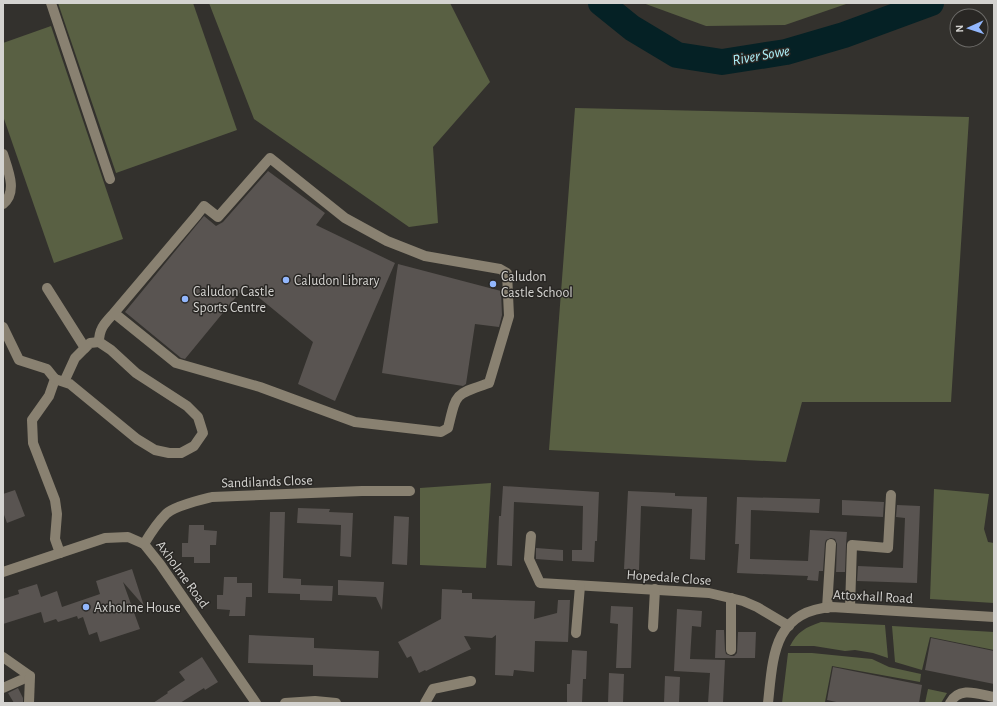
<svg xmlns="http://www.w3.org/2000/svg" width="997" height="706" font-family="'Alegreya Sans',sans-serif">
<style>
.green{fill:#596043}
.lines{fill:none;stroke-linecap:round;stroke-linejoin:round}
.river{stroke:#052125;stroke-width:26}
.building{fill:#595451}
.minor{stroke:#898171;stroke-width:10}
.poi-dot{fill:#92b7fd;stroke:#292724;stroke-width:1.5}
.labels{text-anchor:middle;stroke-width:3;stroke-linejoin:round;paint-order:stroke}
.poi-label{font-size:14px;fill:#d4d3d0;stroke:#292724;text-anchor:start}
.street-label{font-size:14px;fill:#d4d3d0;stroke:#292724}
.water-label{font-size:15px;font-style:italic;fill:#adf2fb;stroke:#292724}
</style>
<rect width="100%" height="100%" fill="#33312d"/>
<g class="green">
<path d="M58,3h135l44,127 -121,43z"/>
<path d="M209,3h241l40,79 -57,65 5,76 -29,4 -155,-108z"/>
<path d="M643,3h206l-64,22 -79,1z"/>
<path d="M51,26l72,213 -69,24 -51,-147v-73z"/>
<path d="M575,108l394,9 -18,285h-149l-16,60 -237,-12z"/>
<path d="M491,483l-5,85 -66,-3v-77z"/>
<path d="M934,489l55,5 -5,35 4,13 6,1v60l-64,-4z"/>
<path d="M821,622l64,3 3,33 -15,-5 -18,-3 -10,1 -31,-5h-24c7,-14 16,-19 31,-24z"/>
<path d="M892,626l102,6v18l-64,-13 -8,33 -27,-8z"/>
<path d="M788,653h24l60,6 17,8 32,7 -1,8 -88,-16 -7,36 6,1h-49z"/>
<path d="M928,689l19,4 -6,10h-16z"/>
</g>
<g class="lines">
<path class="river" d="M601,3l31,25 45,27 45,7 64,-10 58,-17 87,-32"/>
</g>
<g class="building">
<path d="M268,171l57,42 -9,12 79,38 -60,138 -37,-17 15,-42 -68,-56 -60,73 -4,-1 -56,-46 79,-96 12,10 7,-4z"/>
<path d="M398,264l103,27 1,24 -3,12 -24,-3 -9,60 -3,2 -81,-13z"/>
<path d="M503,486l96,6 -2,49h-2l-1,21 -22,-1v-11h10l1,-44 -69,-4 -2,64 -15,-1 2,-49h2z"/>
<path d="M15,490l10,26 -18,7 -4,-11v-18z"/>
<path d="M628,491l47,2v3l32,1 -2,63 -15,-1 2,-50 -51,-3 -2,64 -15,-1z"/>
<path d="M737,497l83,2 -1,14 -68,-3 -1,49 58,2 2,-31 37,2 -1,13 -1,27h-9l1,-28 -2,-5 -4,-1 -5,2 -1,3 -2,28h-4l-1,10 -11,-1 1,-4 -71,-3 2,-29h-4z"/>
<path d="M842,500l42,2 -1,15 -41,-2z"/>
<path d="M897,505l23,1 -3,77 -60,-2 1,-15 45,2 2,-50 -9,-1z"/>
<path d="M298,508l32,1 -1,3 24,1 -2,44 -11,-1 1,-31 -44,-2z"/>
<path d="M270,512h15l-2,66 18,1v6l32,1 -1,15 -32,-1v-6l-32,-1z"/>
<path d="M394,516l15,1 -2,48 -15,-1z"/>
<path d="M189,525h15v5l13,1 -1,14h-6v18h-16v-6h-12v-14h6z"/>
<path d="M536,548l27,2v11l-27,-2z"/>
<path d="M132,569l12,37 -21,-24 17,47 -40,13 -3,-10 -8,3 -6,-18 -5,2 -1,-3 -19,6 -2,-3 -12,4 -3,-11 -38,12v-25l16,-5 -1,-4 19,-6 4,13 16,-6 5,16 38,-13 -4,-13z"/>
<path d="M224,577h13v6h15v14h-6l-1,19h-16l1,-6 -13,-1v-14h6z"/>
<path d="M338,580l46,2 -2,28 -6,-13 -38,-2z"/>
<path d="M442,589l20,1v3h10v6l63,2 -1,18 23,-6 1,-13h12l-2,42 -33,-1 -1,31 -20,-2 -1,6 -18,-1 1,-40 -4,3 -28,-2 7,13 -45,22 -1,-1 -6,3 -8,-17 -4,2 -9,-16 43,-23z"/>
<path d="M611,606l22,1 -2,61h-15l2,-44 -8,-1z"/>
<path d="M677,609l25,2 -1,16 -9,-1 -2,33 35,1 -2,43h-15l2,-30 -36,-2z"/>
<path d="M716,630h8l1,20 1,4 5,2h3l3,-3 1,-21h18l-1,26h-40z"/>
<path d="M249,635l65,3v10l65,3 -1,27 -65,-2v-11l-65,-2z"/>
<path d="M931,638l63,13v33l-69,-14z"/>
<path d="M572,650l15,1 -1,28h-3l-1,24h-15v-19h3z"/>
<path d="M202,657l16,25 -13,8 -1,-2 -24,15h-27l15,-10 -1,-1 18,-12 -6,-8z"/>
<path d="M833,667l89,18 -3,18h-78l-14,-3z"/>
<path d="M609,673l15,1 -1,29h-15z"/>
<path d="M665,676l15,1 -1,26h-15z"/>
<path d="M18,688l5,10v5h-9l-6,-10z"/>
</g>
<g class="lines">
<g class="minor">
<path d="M51,3l59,176"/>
<path d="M3,154c5,16 15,38 0,50"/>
<path d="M47,288l38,60"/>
<path d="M3,327l16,33 28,9 8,10 -6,17 -17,24 1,23 22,57 2,14 -2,25 5,14"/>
<path d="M99,342c0,-14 6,-19 15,-29l83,-98 7,-9 14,11 52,-59 75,60 42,23 38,15 75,13 7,4 2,43 -20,67c-35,12 -32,9 -41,45l-7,4 -86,-10 -95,-35 -84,-24 -62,-50"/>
<path d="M55,379l15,5 67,55 18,11 14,3h12l13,-7 9,-13 -5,-16 -11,-11 -51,-33 -25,-23 -12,-8 -9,1 -15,15 -11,24"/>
<path d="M531,536l-2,23 11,24 169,10 34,8 14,6 32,19"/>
<path d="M144,544c6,-10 13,-21 22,-30 8,-8 34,-14 46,-17l150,-6h48"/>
<path d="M3,572l102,-34 23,-1 16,7 16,20 96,139"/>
<path d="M731,598v52"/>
<path d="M827,608l4,-64"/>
<path d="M850,608l2,-63 36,3 3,-53"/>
<path d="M653,627l2,-38"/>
<path d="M576,633l4,-47"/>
<path d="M3,657l27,19 -27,12"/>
<path d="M29,703l1,-27"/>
<path d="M285,703l30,-2 21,2"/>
<path d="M425,703l8,-14 38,-8"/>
<path d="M768,703c5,-46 5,-92 64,-96l162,10"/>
<path d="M950,703c9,-17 28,-9 44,-6"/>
</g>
</g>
<g class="poi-dot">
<circle cx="286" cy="280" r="4"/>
<circle cx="493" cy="284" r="4"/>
<circle cx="185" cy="299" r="4"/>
<circle cx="86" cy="607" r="4"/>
</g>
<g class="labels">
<g class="poi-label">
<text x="501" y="281">Caludon<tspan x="501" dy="16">Castle School</tspan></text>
<text x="294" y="285">Caludon Library</text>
<text x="193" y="296">Caludon Castle<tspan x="193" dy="16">Sports Centre</tspan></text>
<text x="94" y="612">Axholme House</text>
</g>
<g class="street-label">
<text transform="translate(267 481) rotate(-2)" y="5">Sandilands Close</text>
<text transform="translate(183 574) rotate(54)" y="5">Axholme Road</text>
<text transform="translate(669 577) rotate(4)" y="5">Hopedale Close</text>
<text transform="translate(873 596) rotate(3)" y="5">Attoxhall Road</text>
</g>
<g class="water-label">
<text transform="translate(761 55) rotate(-10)" y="5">River Sowe</text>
</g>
</g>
<rect width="997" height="706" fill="none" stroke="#d4d3d0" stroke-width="8"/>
<g transform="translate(969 28) rotate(267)"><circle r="19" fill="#292724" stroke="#6d6c69"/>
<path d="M0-3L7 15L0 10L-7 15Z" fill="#92b7fd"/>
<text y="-6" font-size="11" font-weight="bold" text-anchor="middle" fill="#d4d3d0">N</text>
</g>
</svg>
